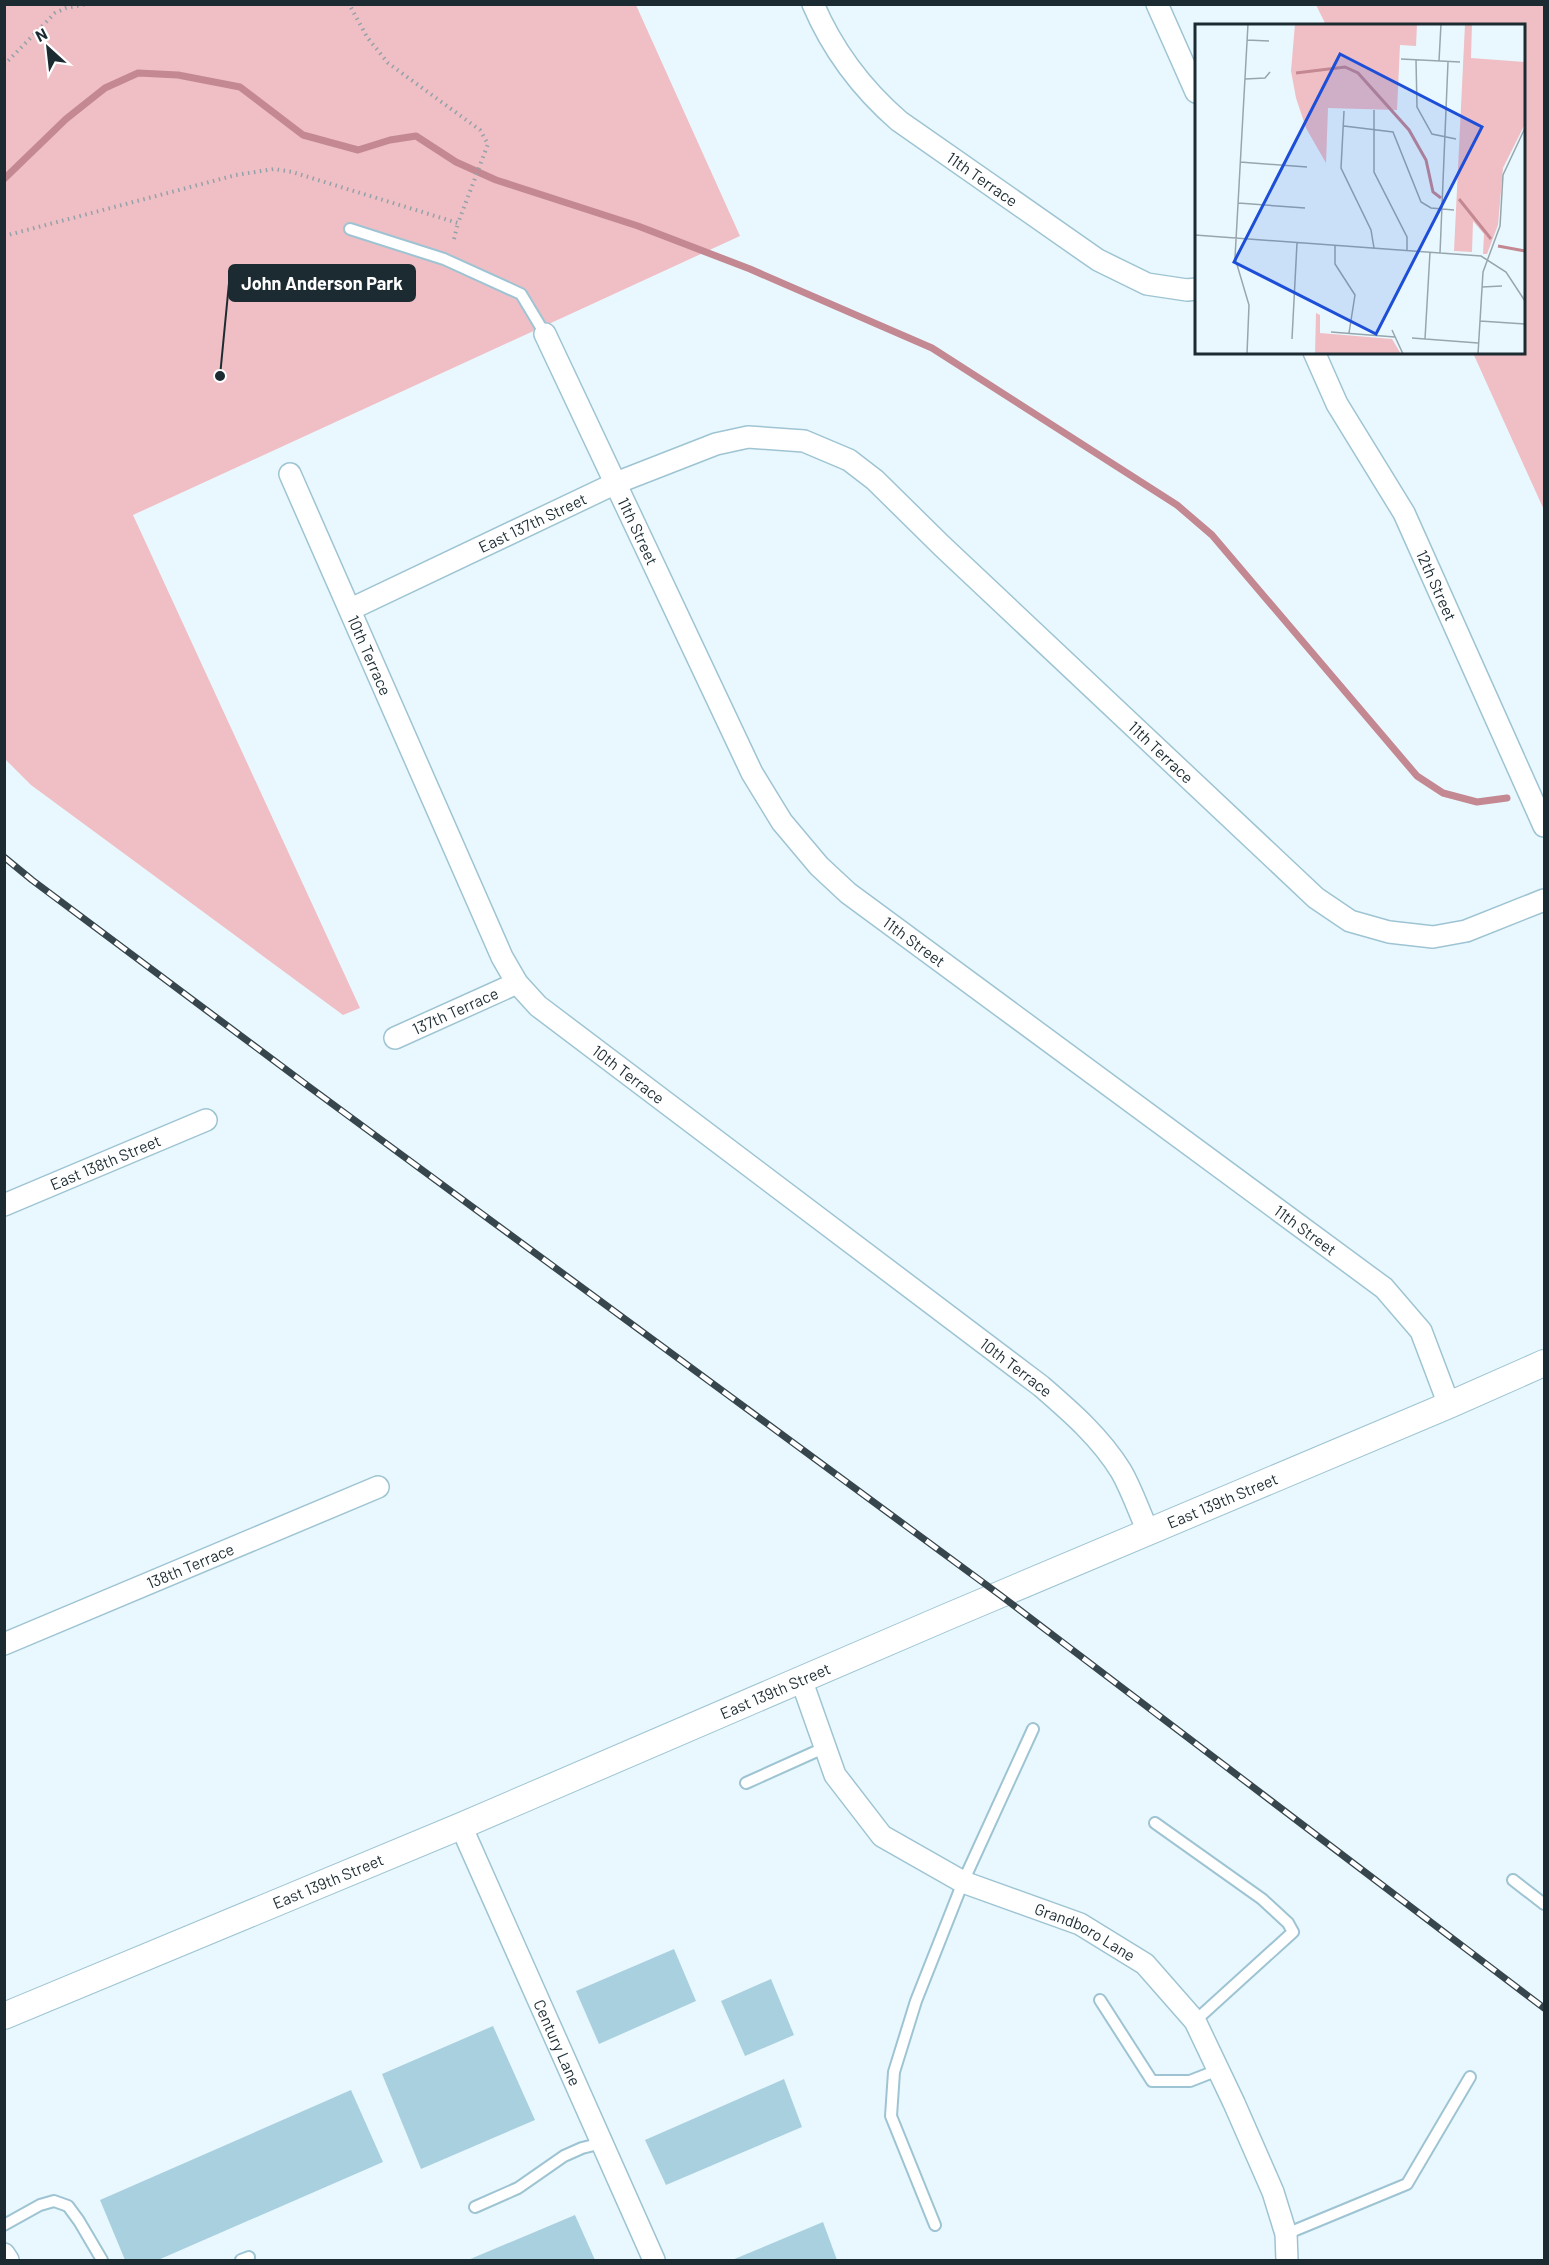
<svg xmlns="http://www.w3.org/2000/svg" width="1549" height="2265" font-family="Barlow,sans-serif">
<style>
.green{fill:#efbfc5}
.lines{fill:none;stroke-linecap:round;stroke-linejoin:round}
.stream{stroke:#c38891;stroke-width:7}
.building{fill:#a9d0df}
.service-casing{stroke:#9ec4d3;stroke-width:14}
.minor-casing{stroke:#9ec4d3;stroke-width:24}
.tertiary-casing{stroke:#9ec4d3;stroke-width:28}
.path{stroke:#93a2a8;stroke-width:4;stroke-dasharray:1.5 4.5;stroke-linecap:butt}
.service{stroke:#fff;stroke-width:10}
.minor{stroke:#fff;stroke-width:21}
.tertiary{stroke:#fff;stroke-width:26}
.rail-casing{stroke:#37464c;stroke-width:7}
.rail{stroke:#fff;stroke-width:4.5;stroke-dasharray:14;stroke-linecap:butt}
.labels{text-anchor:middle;stroke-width:5;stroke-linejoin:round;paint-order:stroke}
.street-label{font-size:16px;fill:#1c2b31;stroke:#fff}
.inset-river{fill:none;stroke:#c38891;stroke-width:3}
.inset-road{fill:none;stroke:#97a6ac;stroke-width:1.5}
.view{fill:#1d4ed8;fill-opacity:0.15;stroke:#1d4ed8;stroke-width:3}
.inset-edge{fill:none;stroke:#1c2b31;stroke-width:3}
.leader{fill:none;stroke:#1c2b31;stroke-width:2}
.callout-dot{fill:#1c2b31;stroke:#fff;stroke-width:2}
.callout{fill:#1c2b31;stroke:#1c2b31;stroke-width:2}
.callout-label{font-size:18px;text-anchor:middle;font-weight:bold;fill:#fff}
</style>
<rect width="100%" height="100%" fill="#e9f8fe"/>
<g class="green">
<path d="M4,5h632l104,231 -607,279 227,493 -17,7 -312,-230 -26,-26z"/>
<path d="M1316,5h228v505l-71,-157 51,-1v-326l-198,-1z"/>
</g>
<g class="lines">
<path class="stream" d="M4,179l62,-60 39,-31 33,-15 40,2 62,12 63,48 55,15 32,-10 26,-4 40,26 40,18 142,46 112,43 182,79 245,157 35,30 205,241 26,17 34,9 30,-4"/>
</g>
<g class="building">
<path d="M674,1949l22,52 -97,43 -23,-53z"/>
<path d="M771,1979l23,56 -49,21 -24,-55z"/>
<path d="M493,2026l42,94 -114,49 -39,-95z"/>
<path d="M784,2079l18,48 -136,58 -21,-45z"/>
<path d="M351,2090l32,72 -225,98h-33l-25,-60z"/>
<path d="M575,2215l20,45h-127z"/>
<path d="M823,2222l14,38h-105z"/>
</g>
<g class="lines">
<defs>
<g id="service">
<path d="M350,229l94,30 77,35 24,40"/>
<path d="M746,1783l80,-36"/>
<path d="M1155,1823l107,76 26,24 5,9 -98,89"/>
<path d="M1513,1880l31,24"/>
<path d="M1100,2000l52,81h38l28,-11"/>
<path d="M475,2207l43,-19 46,-32 18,-8 20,-5"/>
<path d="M4,2225l36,-20 14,-4 14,5 11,15 23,39"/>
<path d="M935,2225l-44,-109 3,-44 22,-71 47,-119 70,-153"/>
<path d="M1286,2234l121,-50 63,-107"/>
<path d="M241,2260l8,-3"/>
</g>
<g id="minor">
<path id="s1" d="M813,4c20,47 48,84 86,117l199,139 49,24 40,6 9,-1"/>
<path d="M1157,4l39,88"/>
<path id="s2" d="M545,334l207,439 30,49 37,44 29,27 536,395 37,43 28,74"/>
<path id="s3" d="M1314,352l23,52 67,109 140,313"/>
<path id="s4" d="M290,474l212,483 15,26 21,23 503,380c30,26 59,51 80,85 11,19 18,41 27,60"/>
<path id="s5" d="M351,609l265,-126 100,-39 32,-7 56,4 45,19 26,20 67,66 374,352 34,23 39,11 44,5 33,-6 78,-31"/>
<path id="s6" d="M395,1038l122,-55"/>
<path id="s7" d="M4,1205l202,-85"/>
<path id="s8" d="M4,1644l374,-157"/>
<path id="s9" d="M801,1679l34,96 47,61 81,46 117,42 65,40 50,57 39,82 39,89 13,42 1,26"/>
<path id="s10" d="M461,1826l193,434"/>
<path d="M4,2254l4,6"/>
</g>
<g id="tertiary">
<path id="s11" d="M4,2016l457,-190 488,-210 500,-211 95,-42"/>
</g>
</defs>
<use href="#service" class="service-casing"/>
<use href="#minor" class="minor-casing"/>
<use href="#tertiary" class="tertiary-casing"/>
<g class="path">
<path d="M4,65l51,-52 11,-5 21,-4"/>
<path d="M4,236l232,-61 38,-6 18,3 166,51 30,-79 -8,-14 -92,-67 -21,-26 -18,-33"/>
<path d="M454,239l4,-16"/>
</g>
<use href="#service" class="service"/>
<use href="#minor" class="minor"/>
<use href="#tertiary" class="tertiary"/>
<defs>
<path id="rail" d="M4,857l28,23 276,206 692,509 544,413"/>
</defs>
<use href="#rail" class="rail-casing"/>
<use href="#rail" class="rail"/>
</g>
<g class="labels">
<g class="street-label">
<text dy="6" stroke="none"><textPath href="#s1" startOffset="248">11th Terrace</textPath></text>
<text dy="6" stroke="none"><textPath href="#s5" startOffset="201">East 137th Street</textPath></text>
<text dy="6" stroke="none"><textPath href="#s2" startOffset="218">11th Street</textPath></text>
<text dy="6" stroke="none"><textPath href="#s3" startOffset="264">12th Street</textPath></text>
<text dy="6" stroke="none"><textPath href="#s4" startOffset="198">10th Terrace</textPath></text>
<text dy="6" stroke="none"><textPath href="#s5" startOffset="966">11th Terrace</textPath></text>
<text dy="6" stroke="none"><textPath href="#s2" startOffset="722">11th Street</textPath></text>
<text dy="6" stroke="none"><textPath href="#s6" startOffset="66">137th Terrace</textPath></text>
<text dy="6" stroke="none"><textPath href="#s4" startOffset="702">10th Terrace</textPath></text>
<text dy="6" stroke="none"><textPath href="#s7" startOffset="110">East 138th Street</textPath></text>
<text dy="6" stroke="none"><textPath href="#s2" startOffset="1208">11th Street</textPath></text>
<text dy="6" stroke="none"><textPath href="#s4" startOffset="1188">10th Terrace</textPath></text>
<text dy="6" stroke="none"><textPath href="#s11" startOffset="1323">East 139th Street</textPath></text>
<text dy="6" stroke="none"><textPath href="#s8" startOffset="202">138th Terrace</textPath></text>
<text dy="6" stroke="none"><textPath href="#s11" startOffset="837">East 139th Street</textPath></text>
<text dy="6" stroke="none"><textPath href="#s11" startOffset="351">East 139th Street</textPath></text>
<text dy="6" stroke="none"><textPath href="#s9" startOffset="404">Grandboro Lane</textPath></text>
<text dy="6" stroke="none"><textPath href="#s10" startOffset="237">Century Lane</textPath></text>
</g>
</g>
<g transform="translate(1195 24)">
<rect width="330" height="330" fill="#e9f8fe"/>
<path d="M100,0h122l-1,22 -16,-1 -3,65 -69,-2 -2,55 -20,-35 -10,-30 -5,-27zM270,0h7l-1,34 54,4v62l-22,44 -5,57 -11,29h-4l1,-20 -11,-13 -1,31 -18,-1zM121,289l4,2v18l72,6 9,15h-86z" fill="#efbfc5"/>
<path class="inset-river" d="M101,49l49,-6 13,6 51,57 17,30 7,32 8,6M264,175l32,40M303,222l27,5"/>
<path class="inset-road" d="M52,16l22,1M206,35l59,3M221,36l1,47 15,27 24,5M244,37l2,-37M50,55l20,-1 5,-6M179,86v62l33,65v14M149,87l-3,57 30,62 3,18M149,102l49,6 28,70 10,6 23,2M45,138l67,5M43,179l67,5M0,211l286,21 25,16 19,29M140,221v19l20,31 -6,38M245,229l8,-191M287,263l20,-1M285,297l45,3M197,306l11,24M136,308l64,5M217,314l66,5M97,315l5,-96M230,315l5,-87M52,330l2,-49 -14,-47 13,-234M283,330l5,-82 17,-46 3,-51 22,-47"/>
<path class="view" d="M145,30l142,73 -106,207 -142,-72z"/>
<rect width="330" height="330" class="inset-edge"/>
</g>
<path class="leader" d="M220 376L229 283"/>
<circle class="callout-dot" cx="220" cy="376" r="6"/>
<rect class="callout" x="229" y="265" width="186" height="36" rx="6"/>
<g class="callout-label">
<text x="322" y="290">John Anderson Park</text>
</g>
<rect width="1549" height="2265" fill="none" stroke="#1c2b31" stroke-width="12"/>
<g transform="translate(48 48) rotate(333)" stroke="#ffffff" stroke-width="4.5" paint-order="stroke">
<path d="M0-4.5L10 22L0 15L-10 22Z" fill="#1c2b31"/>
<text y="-9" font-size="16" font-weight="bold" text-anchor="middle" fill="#1c2b31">N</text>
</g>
</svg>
